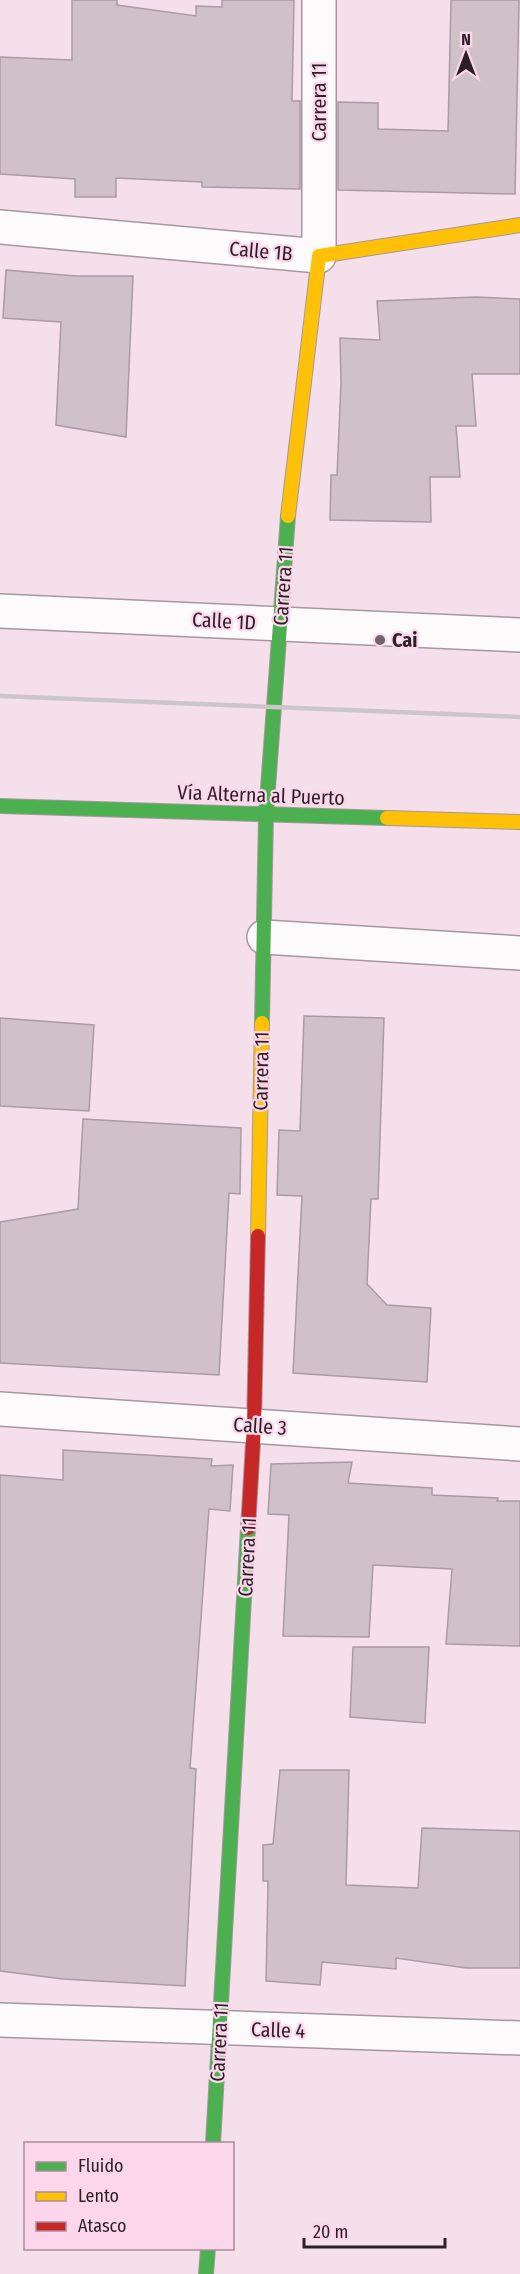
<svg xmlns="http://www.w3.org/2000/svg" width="520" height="2274" font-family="'Fira Sans Condensed',sans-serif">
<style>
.building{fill:#d0c0c8;stroke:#ab9ba4;stroke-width:1.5}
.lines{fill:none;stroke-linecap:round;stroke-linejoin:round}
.street-casing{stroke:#a6979f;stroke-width:36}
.fast-casing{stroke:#a6979f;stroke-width:16}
.slow-casing{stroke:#a6979f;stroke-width:16}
.jam-casing{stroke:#a6979f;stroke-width:16}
.street{stroke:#fdfafc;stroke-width:33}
.fast{stroke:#4caf50;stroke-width:14}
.slow{stroke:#ffc107;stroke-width:14}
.jam{stroke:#c62828;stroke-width:14}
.rail{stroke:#cbc6c9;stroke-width:4.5}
.poi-dot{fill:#72626b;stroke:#fcd7eb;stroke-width:2}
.labels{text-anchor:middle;stroke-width:4.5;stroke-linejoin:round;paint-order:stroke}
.street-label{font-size:20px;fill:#2c1f26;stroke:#fcd7eb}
.poi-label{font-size:20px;font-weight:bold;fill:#2c1f26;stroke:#fcd7eb;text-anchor:start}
</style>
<rect width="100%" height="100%" fill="#f4dfea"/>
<g class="building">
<path d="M72,0h45v5l79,11v-10l26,1v-7h72l-2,101h8v88l-98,-2v-5l-86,-4v19h-41v-18l-75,-5v-117l72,3z"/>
<path d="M451,0h68l-4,194 -177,-4v-88l40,1v26l70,2z"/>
<path d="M6,270l69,6h58l-7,161 -70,-12 5,-103 -58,-4z"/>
<path d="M476,297l44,2v75h-48l4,52h-20l4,51h-30l1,45 -101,-2 1,-45h6l4,-92 -1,-45 40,2 -3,-39z"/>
<path d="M304,1016l80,2 -6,181h-7l-4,85 20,21 44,3 -4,74 -134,-9 9,-177 -25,-1 2,-65 21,1z"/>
<path d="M0,1018l94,7 -5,86 -89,-5z"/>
<path d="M83,1119l158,9 -1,66 -11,-1 -10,182 -219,-12v-141l78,-13z"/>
<path d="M63,1450l149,9 -1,7 22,-1 -3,46 -21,-2 -19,259 6,1 -11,217 -122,-7 -63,-8v-496l63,5z"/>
<path d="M352,1462l-4,21 84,5v7l66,3 -1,3h23v145l-74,-2 6,-75 -79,-4 -4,72 -86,-1 6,-121 -21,-1 3,-50z"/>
<path d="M353,1647h76l-4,76 -75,-6z"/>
<path d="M280,1770h69l-3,115 72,3 4,-60 98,3v137h-54l-70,-10v11l-74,-7 -2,23 -54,-4 2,-100h-5v-36l10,-1z"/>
</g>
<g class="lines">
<defs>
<g id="street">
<path d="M0,227l319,29v-256"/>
<path d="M0,611l520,24"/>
<path d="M264,937l256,16"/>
<path d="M0,1409l520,35"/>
<path d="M0,2020l520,18"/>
</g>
<g id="fast">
<path d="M0,806l387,12"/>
<path d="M262,1023l4,-208 22,-299"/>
<path d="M213,2144l35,-616"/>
<path d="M206,2274l2,-26"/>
</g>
<g id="slow">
<path d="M288,516l31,-260 201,-31"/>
<path d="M387,818l133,4"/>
<path d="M258,1236l4,-213"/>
</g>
<path id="jam" d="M248,1528l6,-102 4,-190"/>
</defs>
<use href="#street" class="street-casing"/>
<use href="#fast" class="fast-casing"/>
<use href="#slow" class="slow-casing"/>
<use href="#jam" class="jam-casing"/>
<use href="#street" class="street"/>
<use href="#fast" class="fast"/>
<use href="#slow" class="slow"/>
<use href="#jam" class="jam"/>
<path class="rail" d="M0,696l520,21"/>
</g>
<circle class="poi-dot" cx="380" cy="640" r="6"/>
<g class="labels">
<g class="street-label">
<text transform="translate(319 102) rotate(-90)" y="7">Carrera 11</text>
<text transform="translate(261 251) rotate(5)" y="7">Calle 1B</text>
<text transform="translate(283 586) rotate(-86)" y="7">Carrera 11</text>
<text transform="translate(224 621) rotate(3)" y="7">Calle 1D</text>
<text transform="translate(261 795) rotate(2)" y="7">Vía Alterna al Puerto</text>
<text transform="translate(261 1071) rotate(-89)" y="7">Carrera 11</text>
<text transform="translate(260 1426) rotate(4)" y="7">Calle 3</text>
<text transform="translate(247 1557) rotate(-87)" y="7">Carrera 11</text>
<text transform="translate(278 2030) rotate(2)" y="7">Calle 4</text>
<text transform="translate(219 2042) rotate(-87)" y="7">Carrera 11</text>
</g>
<g class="poi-label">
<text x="392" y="647">Cai</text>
</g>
</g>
<rect x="24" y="2142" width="210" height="108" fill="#fcd7eb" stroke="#a98d9c" stroke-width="1.5"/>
<rect x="36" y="2162" width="30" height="9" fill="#4caf50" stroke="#a98d9c" stroke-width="1.5"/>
<text x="78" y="2172" font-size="18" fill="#2c1f26">Fluido</text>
<rect x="36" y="2192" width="30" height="9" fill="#ffc107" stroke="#a98d9c" stroke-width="1.5"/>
<text x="78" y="2202" font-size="18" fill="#2c1f26">Lento</text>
<rect x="36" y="2222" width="30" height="9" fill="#c62828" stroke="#a98d9c" stroke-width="1.5"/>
<text x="78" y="2232" font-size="18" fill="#2c1f26">Atasco</text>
<g transform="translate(466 54)" stroke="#fcd7eb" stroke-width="4.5" paint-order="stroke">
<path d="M0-4.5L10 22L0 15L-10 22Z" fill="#2c1f26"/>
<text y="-9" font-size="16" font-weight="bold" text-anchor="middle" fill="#2c1f26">N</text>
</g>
<path d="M304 2238v9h141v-9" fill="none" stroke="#2c1f26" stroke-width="3"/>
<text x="313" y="2238" font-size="18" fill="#2c1f26" stroke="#fcd7eb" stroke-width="4.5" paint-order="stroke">20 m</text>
</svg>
